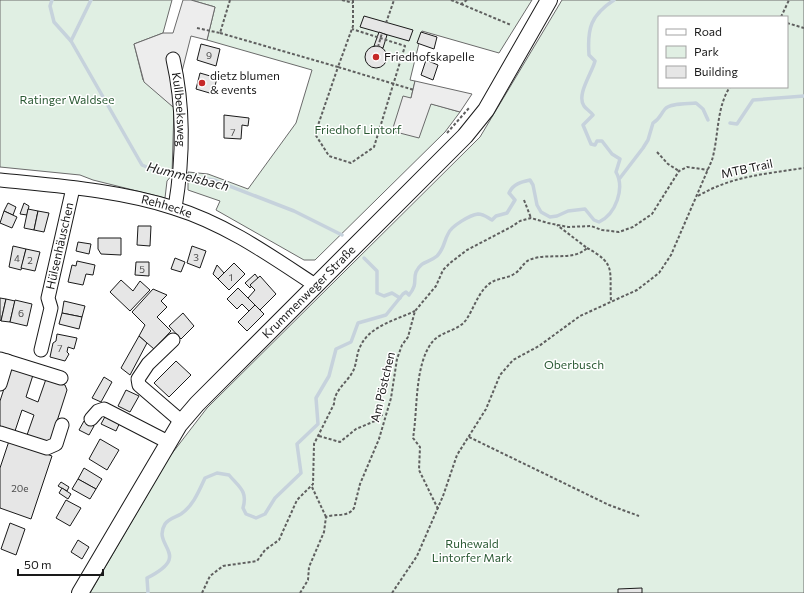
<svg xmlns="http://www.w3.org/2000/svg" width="804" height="593" font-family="Commissioner,sans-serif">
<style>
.green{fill:#e0efe3;stroke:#6a6a6a;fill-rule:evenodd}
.parking{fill:#ededed;stroke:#6a6a6a}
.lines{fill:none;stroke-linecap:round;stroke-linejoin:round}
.stream{stroke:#c6d2dc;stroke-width:3.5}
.building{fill:#e6e6e6;stroke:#1a1a1a}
.minor-casing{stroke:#1a1a1a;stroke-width:15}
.major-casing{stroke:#1a1a1a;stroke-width:18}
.path{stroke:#5f5f5f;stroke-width:2;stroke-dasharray:3 2;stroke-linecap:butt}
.minor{stroke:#fff;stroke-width:13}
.major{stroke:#fff;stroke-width:16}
.poi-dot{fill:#c62828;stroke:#fff;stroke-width:1.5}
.labels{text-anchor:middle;stroke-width:3;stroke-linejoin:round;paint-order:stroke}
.number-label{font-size:10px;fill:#4d4d4d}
.poi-label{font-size:12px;fill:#1a1a1a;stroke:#fff;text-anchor:start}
.park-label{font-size:12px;fill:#2b5a34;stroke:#fff}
.street-label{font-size:12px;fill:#1a1a1a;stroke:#fff}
.water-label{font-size:13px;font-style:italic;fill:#1a1a1a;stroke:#fff}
</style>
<rect width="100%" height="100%" fill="#fff"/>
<g class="green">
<path d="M0,0h172l-9,33 -29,11 9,36 31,27 -2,68 -5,6 -2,17 -72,-18 -13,-5 -80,-8z"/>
<path d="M191,0h341l-33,53 -77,-22 -12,49 5,1 -4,17 49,14 -15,20 -130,128h-11l-88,-50 4,-9 -32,-11v-18l20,2 40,15 48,-66 16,-53 -105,-30 8,-33z"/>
<path d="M562,0h242v593h-714l80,-137 37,-48 273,-271zM659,17h128v70h-128z"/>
</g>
<g class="parking">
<path d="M183,0h8l24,7 -8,33 -16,-4 -18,71 -29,-25 -10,-38 29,-11h10z"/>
<path d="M415,81l57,13 -12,18 -29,-8 -12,34 -27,-7 11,-35 8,2z"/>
</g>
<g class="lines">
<g class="stream">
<path d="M52,0l-2,6 4,16 17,19 71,124 14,6 20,3"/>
<path d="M71,41l20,-41"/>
<path d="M730,123l7,1 16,-24 51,-4"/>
<path d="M182,175l32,5 80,31 48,24"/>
<path d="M620,178l23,-30 5,-8 5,-17c7,-4 7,-8 12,-14 5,-6 23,-5 31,-6l7,6 5,11"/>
<path d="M364,258l13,13v22l7,3 8,-3 8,5"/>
<path d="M148,593l-1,-15c47,-24 4,-31 18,-54 3,-5 11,-7 16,-10 12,-8 18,-23 24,-36l12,-5 12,2c10,12 19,16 14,33l3,6 10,4 9,-4 10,-16 26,-25 -4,-29 21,-20 -2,-26 13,-22 7,-27 15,-7 7,-19 28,-8 17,-21 3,-2 3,3c9,-11 4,-15 7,-23 6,-12 13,-9 21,-16 7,-7 7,-15 11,-22 3,-8 22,-19 30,-20 6,0 10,4 14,6l4,-4 11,-3 8,-13 -6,-7c4,-9 12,-11 21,-13l3,5 4,20 4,7 9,5 7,-1 11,-5 17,-2 9,11 5,2c17,-8 26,-34 17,-50l4,-13 -8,-5 -10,-13h-5l-2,4 -4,-1 -8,-19 10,-10c-3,-4 -7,-6 -9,-9 -8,-11 8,-33 11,-45l-6,-6c-2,-27 2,-40 25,-55"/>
</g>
</g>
<g class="building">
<path d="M364,16l49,14 -4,11 -49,-14z"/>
<path d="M379,32l8,3 -4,13 -9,-2z"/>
<path d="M421,32l16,5 -3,12 -17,-6z"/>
<path d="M201,44l19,5 -4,17 -19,-6z"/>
<circle cx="376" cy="57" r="11"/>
<path d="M426,60l12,5 -5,15 -12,-5z"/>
<path d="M200,73l17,5 -4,16 -17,-5z"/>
<path d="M224,115l25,3 -1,8 -6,-1 -1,14 -17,-1z"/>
<path d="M8,203l8,4 -3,8 -9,-4z"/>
<path d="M24,203l5,3 -2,9 -7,-1z"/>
<path d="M28,209l10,2 -4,19 -10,-2z"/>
<path d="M4,211l13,6 -5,11 -12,-5z"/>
<path d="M38,211l11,2 -5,19 -10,-2z"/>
<path d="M138,226h13l-1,20 -13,-1z"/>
<path d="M98,238h23v17l-20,-1 -3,-5z"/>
<path d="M78,242l13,2 -2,10 -13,-3z"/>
<path d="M13,246l13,3 -5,21 -12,-3z"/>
<path d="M192,246l14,5 -6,17 -13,-5z"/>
<path d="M26,249l14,3 -5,19 -14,-3z"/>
<path d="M175,258l10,4 -4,10 -10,-3z"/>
<path d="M77,261l18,4 -2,10 -7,-1 -3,11 -15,-3 4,-17 4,1z"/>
<path d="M136,262h13v14l-14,-1z"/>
<path d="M234,263l11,11 -16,16 -11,-11z"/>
<path d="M217,265l7,8 -6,6 -5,-5z"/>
<path d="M255,274l3,4 -8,10 -5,-5z"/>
<path d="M260,276l16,18 -16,16 -12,-12 7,-8 -5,-5z"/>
<path d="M121,280l12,11 7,-10 10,9 -20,21 -20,-19z"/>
<path d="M238,288l17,17 -6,6 -7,-7 -5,5 -10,-10z"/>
<path d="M153,289l14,6 -6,6 6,6 -10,10 14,14 -17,18 -15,-13 6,-11 -13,-13z"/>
<path d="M0,298l6,1 -5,22 -1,-1z"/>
<path d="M6,299l9,2 -5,21 -9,-1z"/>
<path d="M15,300l17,4 -5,22 -17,-4z"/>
<path d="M64,301l21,5 -3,11 -20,-4z"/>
<path d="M255,305l9,9 -17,17 -9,-9z"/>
<path d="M62,313l20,4 -3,12 -20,-5z"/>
<path d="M183,313l11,13 -13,13 -12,-13z"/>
<path d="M57,334l20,4 -3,11 -6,-2 -1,5 2,2 -4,7 -15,-4 3,-14 3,-2z"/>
<path d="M139,336l8,7 -17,32 -9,-7z"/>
<path d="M176,361l15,14 -22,22 -15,-14z"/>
<path d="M11,367l22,8 -7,22 12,5 8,-23 19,6 2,5 -17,53 -23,-8 7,-20 -12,-5 -7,21 -15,-5v-25z"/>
<path d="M104,377l8,5 -11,20 -9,-4z"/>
<path d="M126,390l13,6 -9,16 -12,-6z"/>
<path d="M107,413l14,7 -5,11 -15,-7z"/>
<path d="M84,421l10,5 -5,9 -10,-5z"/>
<path d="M100,439l19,11 -12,20 -18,-11z"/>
<path d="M9,441l43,15 -21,63 -31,-11v-40z"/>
<path d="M84,468l18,11 -6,10 -18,-10z"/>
<path d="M78,479l18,10 -6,10 -18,-10z"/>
<path d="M61,482l8,5 -2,4 -9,-5z"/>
<path d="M62,488l9,6 -3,5 -9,-6z"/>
<path d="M66,500l15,8 -11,18 -14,-8z"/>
<path d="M10,523l15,6 -9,26 -15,-6z"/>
<path d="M78,540l11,7 -7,12 -11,-7z"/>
<path d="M642,588v5h-24v-4z"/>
</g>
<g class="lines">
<defs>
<g id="minor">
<path id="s1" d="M173,59c11,48 10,101 2,149"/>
<path id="s2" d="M0,180c58,6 118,10 174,28 52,16 97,48 141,77"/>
<path d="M173,340l-25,24 -10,15 1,6 43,37"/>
<path id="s3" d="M41,350l10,-42 -3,-10 25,-110"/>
<path d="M0,359l61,19"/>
<path d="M0,384l7,-23"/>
<path d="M91,419l7,-8 6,-2 64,33"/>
<path d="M0,433l47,15 9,-4 6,-19"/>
</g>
<g id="major">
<path id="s4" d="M80,593l99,-168 18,-21 268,-268 21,-26 63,-110"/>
</g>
</defs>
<use href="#minor" class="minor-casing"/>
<use href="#major" class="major-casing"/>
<g class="path">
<path d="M342,0l11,3"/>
<path d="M353,0v26l-15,41 76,23"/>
<path d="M451,0l10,4 6,-4"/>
<path d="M461,4l50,21"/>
<path d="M781,17l8,-17"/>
<path d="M386,23l8,-23"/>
<path d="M787,23l17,5"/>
<path d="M197,28l23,5 10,-33"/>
<path d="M220,33l118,34 -23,67 14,22 22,7 23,-16 31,-101 -53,-17"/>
<path d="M378,47l4,-14"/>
<path d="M447,133l22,-25"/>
<path d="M657,152l11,12 11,7"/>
<path d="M698,196c34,-20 67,-22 106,-28"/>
<path d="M524,200l7,18"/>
<path d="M587,248c30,16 22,23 24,53"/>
<path d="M319,436l21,6 16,-13 19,-8 9,-8"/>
<path d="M469,437l140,68 30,11"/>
<path d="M312,487l14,30"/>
<path d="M438,509l-19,-39 1,-23 -7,-9c5,-29 1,-74 20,-97 9,-10 25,-10 33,-21 9,-13 13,-32 28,-39 6,-3 14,-3 20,-7 6,-3 9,-11 15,-14 18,-8 44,2 58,-12l-30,-23"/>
<path d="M202,593l8,-17 13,-10 34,-5 8,-11 14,-10 18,-40 16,-16 1,-40 20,-40c0,-13 12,-21 18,-31 5,-8 4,-18 8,-26 9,-21 36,-27 55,-36"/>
<path d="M300,593l8,-13 1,-13 15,-35 2,-15c9,-4 22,1 28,-9l6,-24 19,-45 12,-41 6,-39 5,-14 6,-8 7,-26 21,-25 7,-16 7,-7 17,-13 44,-23 9,-6 11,-3 17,5 20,4 23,-1 11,4 17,2 14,-5 19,-13 27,-43 8,-4 21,3"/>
<path d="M392,593l25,-37 26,-60 14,-41 29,-46 14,-34 13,-15 26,-14 41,-30 57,-26 22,-17 12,-18 41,-95c7,-24 4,-52 18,-73"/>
</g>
<use href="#minor" class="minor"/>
<use href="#major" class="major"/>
</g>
<g class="poi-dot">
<circle cx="376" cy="57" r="4"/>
<circle cx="202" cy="83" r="4"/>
</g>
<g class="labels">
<g class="number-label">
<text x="209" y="59">9</text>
<text x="233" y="136">7</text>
<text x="196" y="261">3</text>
<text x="17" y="262">4</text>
<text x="30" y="264">2</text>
<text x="142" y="273">5</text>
<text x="231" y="281">1</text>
<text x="21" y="317">6</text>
<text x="60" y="352">7</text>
<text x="20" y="492">20e</text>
</g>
<g class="poi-label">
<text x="384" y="61">Friedhofskapelle</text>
<text x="210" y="80">dietz blumen<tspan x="210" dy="14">&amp; events</tspan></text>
</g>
<g class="park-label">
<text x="67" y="104">Ratinger Waldsee</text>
<text x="358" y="134">Friedhof Lintorf</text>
<text x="574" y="369">Oberbusch</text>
<text x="472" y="548">Ruhewald<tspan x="472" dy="14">Lintorfer Mark</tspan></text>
</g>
<g class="street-label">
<text dy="4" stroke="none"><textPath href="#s1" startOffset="51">Kullbeeksweg</textPath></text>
<text transform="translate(747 169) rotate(-12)" y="4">MTB Trail</text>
<text dy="4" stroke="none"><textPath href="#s2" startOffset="169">Rehhecke</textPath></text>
<text dy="4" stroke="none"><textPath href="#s3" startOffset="107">Hülsenhäuschen</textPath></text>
<text dy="4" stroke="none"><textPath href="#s4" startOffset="381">Krummenweger Straße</textPath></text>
<text transform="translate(383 387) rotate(-77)" y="4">Am Pöstchen</text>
</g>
<g class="water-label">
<text transform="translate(188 176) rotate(14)" y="5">Hummelsbach</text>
</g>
</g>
<rect x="658" y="16" width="130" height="72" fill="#ffffff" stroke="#a3a3a3"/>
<rect x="666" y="29" width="20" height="6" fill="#ffffff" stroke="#a3a3a3"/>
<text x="694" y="36" font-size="12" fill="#1a1a1a">Road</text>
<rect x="666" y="46" width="20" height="12" fill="#e0efe3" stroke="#a3a3a3"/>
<text x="694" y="56" font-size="12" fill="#1a1a1a">Park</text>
<rect x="666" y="66" width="20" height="12" fill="#e6e6e6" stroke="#a3a3a3"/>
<text x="694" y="76" font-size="12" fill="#1a1a1a">Building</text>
<path d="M18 569v6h85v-6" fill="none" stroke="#1a1a1a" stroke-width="2"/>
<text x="24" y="569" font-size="12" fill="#1a1a1a" stroke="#ffffff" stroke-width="3" paint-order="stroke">50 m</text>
</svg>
